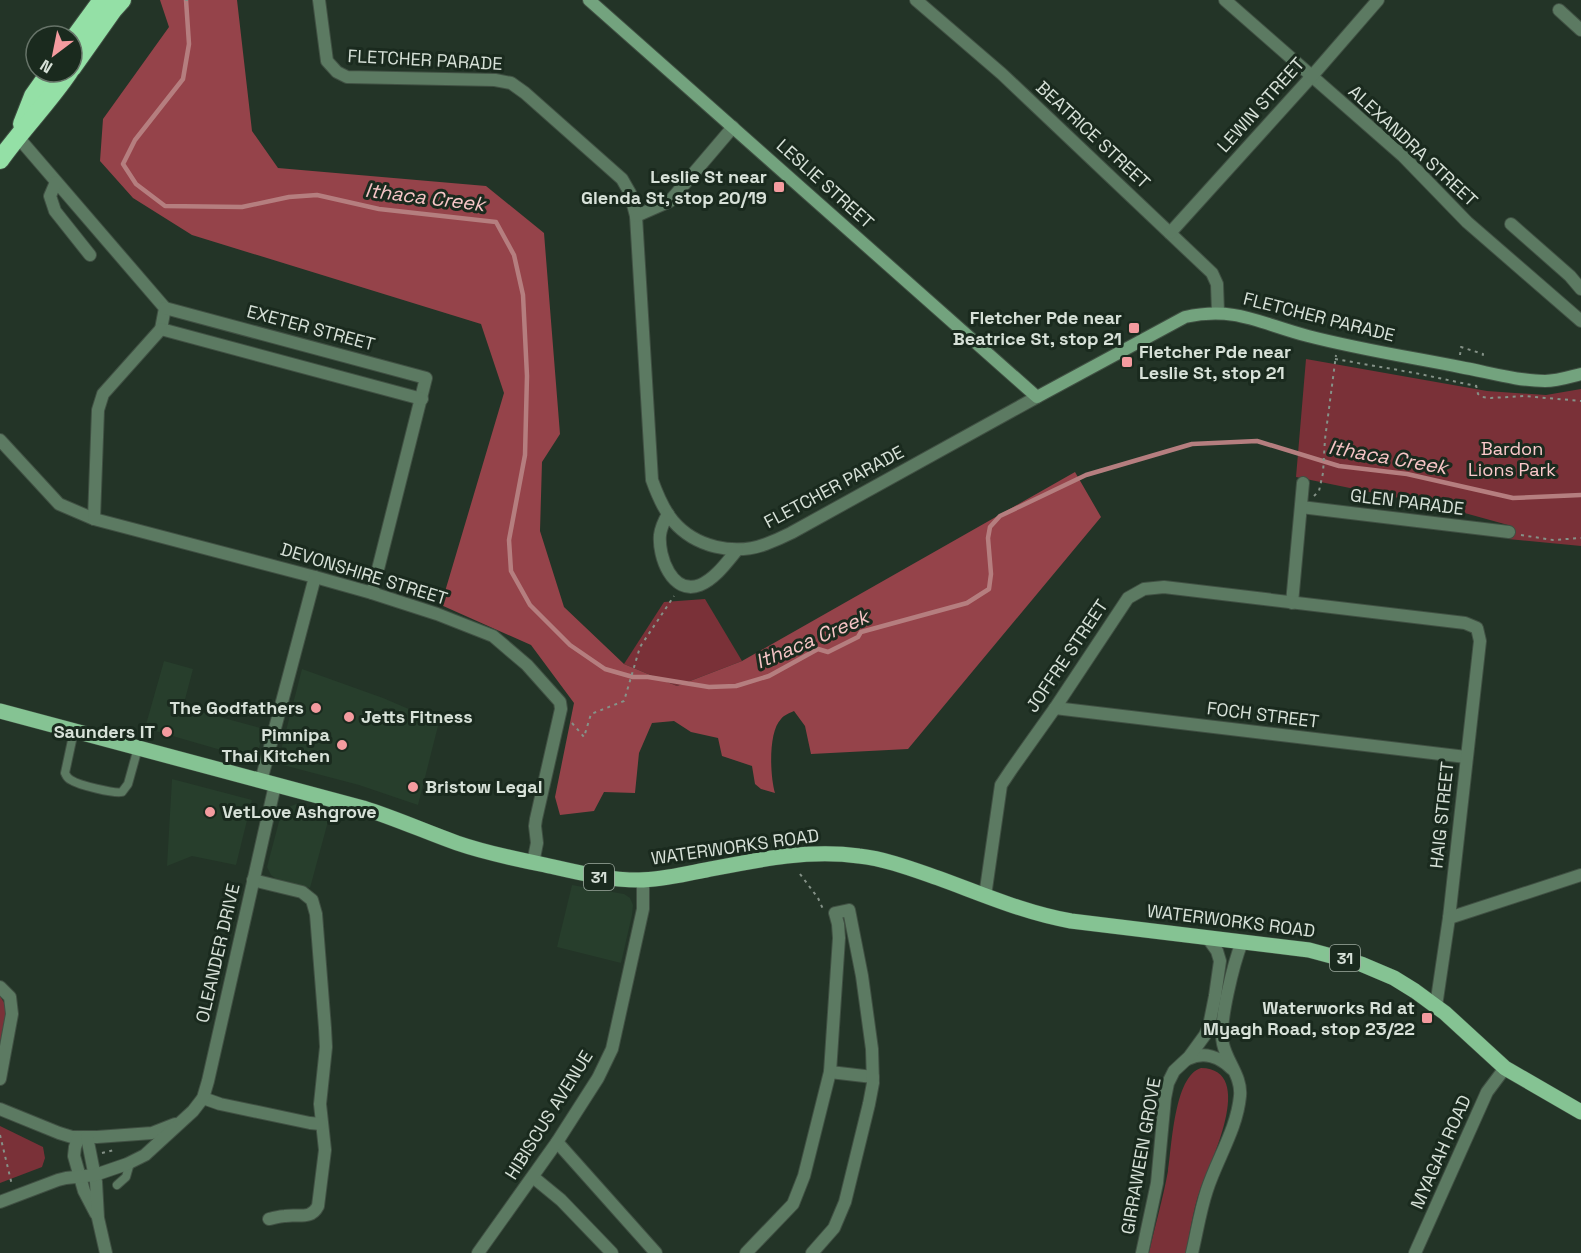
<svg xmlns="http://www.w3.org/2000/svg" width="1581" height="1253" font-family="'Space Grotesk',sans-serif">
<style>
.built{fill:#273e2c}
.green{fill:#7a3138}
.forest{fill:#95434a}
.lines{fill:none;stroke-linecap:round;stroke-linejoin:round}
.stream{stroke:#b57e7f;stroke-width:4.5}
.lane-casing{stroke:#405043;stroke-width:10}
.street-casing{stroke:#405043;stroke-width:14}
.secondary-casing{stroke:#405043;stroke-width:14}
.primary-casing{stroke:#405043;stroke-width:16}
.highway-casing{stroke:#405043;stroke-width:20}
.path{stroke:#859288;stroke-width:2;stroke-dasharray:3 4.5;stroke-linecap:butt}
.lane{stroke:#5c7a62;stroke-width:8}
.street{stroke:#5c7a62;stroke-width:12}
.secondary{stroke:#73a37e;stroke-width:12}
.primary{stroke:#85c393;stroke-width:15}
.highway{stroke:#94e0a6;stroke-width:18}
.poi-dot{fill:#f49b9f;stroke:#1a2a1e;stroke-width:2}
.labels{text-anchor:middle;stroke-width:6;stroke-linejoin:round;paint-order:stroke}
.shield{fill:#1a2a1e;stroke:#9eaaa0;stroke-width:1.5}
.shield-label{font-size:16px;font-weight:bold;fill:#d7e1d8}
.street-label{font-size:18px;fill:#d7e1d8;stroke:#1a2a1e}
.poi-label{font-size:18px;font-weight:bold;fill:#d7e1d8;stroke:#1a2a1e;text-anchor:end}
.park-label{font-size:18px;fill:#fccacc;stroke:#1a2a1e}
.water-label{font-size:20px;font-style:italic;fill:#f6c5c6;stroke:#1a2a1e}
</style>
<rect width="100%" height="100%" fill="#233427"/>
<g class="built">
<path d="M164,661l29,8 -10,38 81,22 -7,27 -5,3 -107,-31z"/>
<path d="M302,669l81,29 56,24 -21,83 -59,-20 -76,-20 -4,-7z"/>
<path d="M172,779l80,21 -16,65 -44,-9 -25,10z"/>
<path d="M296,804l34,10 -20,74 -35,-10 -4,-3 -4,-8 14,-53 3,-5z"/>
<path d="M572,885l52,9 6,4 3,7 -1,10 -11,48 -64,-16z"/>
</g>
<g class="green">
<path d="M1306,359l181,32 59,4 35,-6v157l-73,-7v-14l-65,-18 -147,-30z"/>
<path d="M705,599l37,62 -65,25 -53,-22 40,-62z"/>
<path d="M0,996l6,10 -1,17 -5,24z"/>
<path d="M1201,1068c57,1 8,97 -1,122 -7,20 -10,42 -14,63h-37c6,-27 14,-55 19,-82 4,-24 6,-95 33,-103z"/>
<path d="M0,1126l43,21 2,11 -3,9 -42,16z"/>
</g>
<path class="forest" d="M160,0h77l15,131 26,37 208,18 58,47 16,201 -18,28 -2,69 24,76 60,57 53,22 65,-25 333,-189 26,45 -193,232 -97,5 -6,-28 -11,-15c-4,2 -10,4 -13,8 -13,13 -11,57 -6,74l-14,-4 -6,-5 -3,-18 -30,-10 -4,-18 -27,-6 -17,-11 -22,2 -13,30 -4,40 -31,-1 -10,19 -34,4 -5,-18 19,-94 -43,-58 -90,-40 63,-212 -23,-69 -289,-89 -59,-37 -33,-37 3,-42 66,-92z"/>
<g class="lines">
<path class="stream" d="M186,0l3,44 -6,35 -48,61 -12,24 13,20 29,22 77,1 47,-10 28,-2 62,14 117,13 18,33 9,40 4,81 -2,79 -16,85 2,31 19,34 40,40 35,24 28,8h15l61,10 27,-1 33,-10 49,-27 10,3 30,-15 3,-5 106,-29 22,-14 2,-15 -3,-36 2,-11 10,-11 86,-41 106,-31 65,-3 82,25 68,8 106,24 68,-3"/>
<defs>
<g id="lane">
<path d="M74,731l-9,42c2,4 2,5 6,7 7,5 44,14 51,12l6,-8 10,-36"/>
<path d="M117,1185l9,-8 4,-14"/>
</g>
<g id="street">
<path d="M319,0l8,61 10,11 10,5 148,3 16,3 14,10 97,86 8,14 6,23 16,264c5,14 11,29 21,41 22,26 61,35 93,23 8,-3 17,-7 25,-11l246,-136"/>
<path d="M916,0l86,74 210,199 5,11 1,28"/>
<path d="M1225,0l178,156 64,66 114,99"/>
<path d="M1559,10l22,20"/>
<path d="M17,136l148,172 -4,21"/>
<path d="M56,182l-6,14 5,15 35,44"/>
<path d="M636,216l34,-15 63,-74"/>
<path d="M1511,224l59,52 11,13"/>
<path d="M1170,233l142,-157 66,-76"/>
<path d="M165,308l261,70 -54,215"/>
<path d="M161,329l261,70"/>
<path d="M0,440l59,64 35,15 221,58 57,16 65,21 56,22 34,29 33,37 1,7 -25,110 -1,7 2,17 -4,20"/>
<path d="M1301,507l208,25"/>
<path d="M668,514c-4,7 -7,13 -8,21 -2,21 12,61 40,50 15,-6 27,-23 37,-35"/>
<path d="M94,519l4,-109 5,-16 58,-65"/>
<path d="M1292,603l11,-120"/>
<path d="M1055,708l411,49"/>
<path d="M261,781l54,-204"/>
<path d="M253,880l49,12 10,8 4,14 9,114 1,19 -6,57 5,46 -7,56c-7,14 -20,8 -33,10 -5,0 -11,2 -16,3"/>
<path d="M985,896l16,-111 10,-15 44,-62 73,-110 16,-9 20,-2 301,36 12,5 3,13 -31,277 -13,88"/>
<path d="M1449,918l132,-43"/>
<path d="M0,987l10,10 2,17 -12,65"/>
<path d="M1188,1059c16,-8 32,-2 44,10"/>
<path d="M830,1072l43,5"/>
<path d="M203,1098l17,6 90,19 11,1"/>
<path d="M0,1109l59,24 13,4h25l55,-4 23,-9"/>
<path d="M79,1137l-4,10 -1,9 10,35 12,23"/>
<path d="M87,1137l9,45 2,36 8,35"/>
<path d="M557,1142l99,111"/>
<path d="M533,1177l28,23 51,53"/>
<path d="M0,1202l58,-22 8,-2 29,-3 32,-11 18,-9 48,-44 10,-13 5,-17 67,-296"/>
<path d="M478,1253l79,-111 41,-64 14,-29 31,-140v-29"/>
<path d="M746,1253l47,-49 11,-28 26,-104 9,-134 -1,-14 -3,-11 14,-3 13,66 10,73 1,34 -4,21 -24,98 -11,26 -22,25"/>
<path d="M1142,1253l15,-70 8,-85 3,-15 6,-12 15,-14 16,-22 4,-9 6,-30 5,-35 -3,-10 -10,-14"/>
<path d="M1192,1253c5,-21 8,-42 15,-63 10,-31 30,-61 33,-94 2,-19 -13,-34 -17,-52 -5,-20 11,-82 19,-102"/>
<path d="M1415,1253l72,-161 18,-24"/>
</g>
<path id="secondary" d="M589,0l448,397 148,-80c51,-11 76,7 123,19 50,13 101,21 152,31 28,5 57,14 85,14 12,0 24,-4 36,-7"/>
<path id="primary" d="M0,711l363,97c32,10 63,24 94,35 29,10 58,16 88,22 31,7 62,15 94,15 23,0 45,-6 67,-10 51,-10 101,-21 153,-14 27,3 53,13 79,22 44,16 87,35 133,43l238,29 52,14 33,14 21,13 30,22 60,55 76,44"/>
<g id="highway">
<path d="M72,41l30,-41"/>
<path d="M72,68l41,-58 9,-10"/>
<path d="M22,124l11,-28 17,-24"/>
<path d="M0,160c22,-31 48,-57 69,-88"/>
</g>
</defs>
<use href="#lane" class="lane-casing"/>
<use href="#street" class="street-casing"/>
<use href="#secondary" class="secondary-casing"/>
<use href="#primary" class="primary-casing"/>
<use href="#highway" class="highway-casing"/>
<g class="path">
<path d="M185,0h3"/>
<path d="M1460,355l1,-8 22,7 -1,5"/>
<path d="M1335,359l80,14 61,13"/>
<path d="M1476,385l2,9 4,3 9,1 33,-2 57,5"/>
<path d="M1314,496l5,-5 4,-18 2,-34 11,-84"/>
<path d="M1521,535l32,5 28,-2"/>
<path d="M572,723l12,14 7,-23 33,-13 16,-54 34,-51"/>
<path d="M800,874l18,24 5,11"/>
<path d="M0,1135l12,50"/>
<path d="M102,1153l12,-3"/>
</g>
<use href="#lane" class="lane"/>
<use href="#street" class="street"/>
<use href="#secondary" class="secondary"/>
<use href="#primary" class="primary"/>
<use href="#highway" class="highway"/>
</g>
<g class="poi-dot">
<rect x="773" y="181" width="12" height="12" rx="3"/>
<rect x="1128" y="322" width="12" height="12" rx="3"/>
<rect x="1121" y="356" width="12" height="12" rx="3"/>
<circle cx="316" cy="708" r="6"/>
<circle cx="349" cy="717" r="6"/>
<circle cx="167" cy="732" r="6"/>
<circle cx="342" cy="745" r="6"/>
<circle cx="413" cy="787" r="6"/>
<circle cx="210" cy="812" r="6"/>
<rect x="1421" y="1012" width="12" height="12" rx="3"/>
</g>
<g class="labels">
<g class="shield">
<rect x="584" y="864" width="30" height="26" rx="4.5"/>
<rect x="1330" y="945" width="30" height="26" rx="4.5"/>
</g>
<g class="shield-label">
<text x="599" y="883">31</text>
<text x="1345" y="964">31</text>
</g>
<g class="street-label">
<text transform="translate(425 60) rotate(3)" y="6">FLETCHER PARADE</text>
<text transform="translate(1261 105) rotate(-48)" y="6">LEWIN STREET</text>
<text transform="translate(1093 135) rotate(43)" y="6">BEATRICE STREET</text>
<text transform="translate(1413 146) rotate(43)" y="6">ALEXANDRA STREET</text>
<text transform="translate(825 184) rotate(42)" y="6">LESLIE STREET</text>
<text transform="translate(1319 317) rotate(14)" y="6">FLETCHER PARADE</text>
<text transform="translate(311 328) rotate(15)" y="6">EXETER STREET</text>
<text transform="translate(834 487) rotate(-28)" y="6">FLETCHER PARADE</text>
<text transform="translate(1407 502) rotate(7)" y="6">GLEN PARADE</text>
<text transform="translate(364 574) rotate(17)" y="6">DEVONSHIRE STREET</text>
<text transform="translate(1067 656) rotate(-56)" y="6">JOFFRE STREET</text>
<text transform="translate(1263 715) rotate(7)" y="6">FOCH STREET</text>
<text transform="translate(1442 815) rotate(-84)" y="6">HAIG STREET</text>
<text transform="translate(735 847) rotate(-8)" y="6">WATERWORKS ROAD</text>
<text transform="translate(1231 921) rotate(7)" y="6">WATERWORKS ROAD</text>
<text transform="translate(218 953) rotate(-77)" y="6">OLEANDER DRIVE</text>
<text transform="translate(549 1115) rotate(-58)" y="6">HIBISCUS AVENUE</text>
<text transform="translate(1441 1152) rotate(-66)" y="6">MYAGAH ROAD</text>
<text transform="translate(1141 1156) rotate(-80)" y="6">GIRRAWEEN GROVE</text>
</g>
<g class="poi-label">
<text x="767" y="183">Leslie St near<tspan x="767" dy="21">Glenda St, stop 20/19</tspan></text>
<text x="1122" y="324">Fletcher Pde near<tspan x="1122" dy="21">Beatrice St, stop 21</tspan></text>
<text x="1139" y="358" text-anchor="start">Fletcher Pde near<tspan x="1139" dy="21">Leslie St, stop 21</tspan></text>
<text x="304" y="714">The Godfathers</text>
<text x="361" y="723" text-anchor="start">Jetts Fitness</text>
<text x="155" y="738">Saunders IT</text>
<text x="330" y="741">Pimnipa<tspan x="330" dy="21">Thai Kitchen</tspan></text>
<text x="425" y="793" text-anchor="start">Bristow Legal</text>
<text x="222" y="818" text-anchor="start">VetLove Ashgrove</text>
<text x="1415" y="1014">Waterworks Rd at<tspan x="1415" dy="21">Myagh Road, stop 23/22</tspan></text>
</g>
<g class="park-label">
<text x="1512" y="455">Bardon<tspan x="1512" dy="21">Lions Park</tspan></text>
</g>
<g class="water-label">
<text transform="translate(425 197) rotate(7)" y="7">Ithaca Creek</text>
<text transform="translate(1388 457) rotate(10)" y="7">Ithaca Creek</text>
<text transform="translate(812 639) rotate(-23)" y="7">Ithaca Creek</text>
</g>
</g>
<g transform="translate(54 54) rotate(212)"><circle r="28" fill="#1a2a1e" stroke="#667368" stroke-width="1.5"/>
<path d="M0-4.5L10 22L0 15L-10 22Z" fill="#f49b9f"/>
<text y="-9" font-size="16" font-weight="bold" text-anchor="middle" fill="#d7e1d8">N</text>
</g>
</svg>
